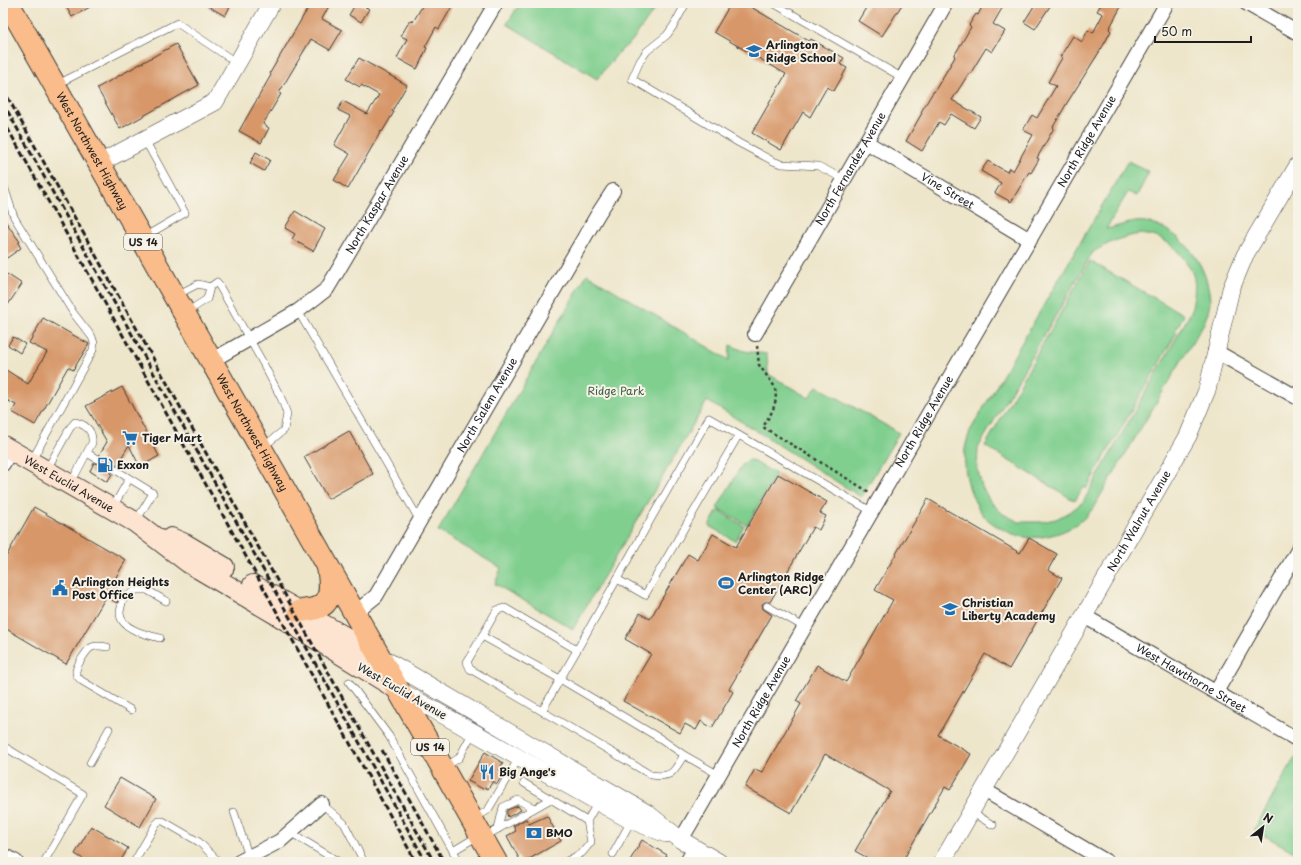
<svg xmlns="http://www.w3.org/2000/svg" width="1301" height="865" font-family="'Playpen Sans',sans-serif">
<style>
.green{fill:#80cf8f;stroke:#4e7656;fill-rule:evenodd}
.building{fill:#d79769}
.lines{fill:none;stroke-linecap:round;stroke-linejoin:round}
.service-casing{stroke:#3c3a36;stroke-width:8}
.minor-casing{stroke:#3c3a36;stroke-width:16}
.tertiary-casing{stroke:#3c3a36;stroke-width:18}
.secondary-casing{stroke:#3c3a36;stroke-width:22}
.primary-casing{stroke:#3c3a36;stroke-width:24}
.path{stroke:#3c3a36;stroke-width:2.5;stroke-dasharray:3 3;stroke-linecap:butt}
.service{stroke:#fff;stroke-width:7}
.minor{stroke:#fff;stroke-width:14}
.tertiary{stroke:#fff;stroke-width:17}
.secondary{stroke:#fde4d0;stroke-width:20}
.primary{stroke:#f9bc8a;stroke-width:22}
.rail{stroke:#1c1c1c;stroke-width:3;stroke-dasharray:6 3;stroke-linecap:butt}
.labels{text-anchor:middle;stroke-width:4;stroke-linejoin:round;paint-order:stroke}
.shield{fill:#f7f3e8;stroke:#5e5c59;stroke-width:1}
.shield-label{font-size:10px;font-weight:bold;fill:#1c1c1c}
.poi-label{font-size:11px;font-weight:bold;fill:#1c1c1c;stroke:#f7f3e8;text-anchor:start}
.street-label{font-size:11px;fill:#1c1c1c;stroke:#f7f3e8}
.park-label{font-size:11px;fill:#3f5b44;stroke:#f7f3e8}
</style>
<rect width="100%" height="100%" fill="#f7f3e8"/>
<filter id="ink" filterUnits="userSpaceOnUse"><feTurbulence type="fractalNoise" baseFrequency=".025" numOctaves="2"/><feDisplacementMap in="SourceGraphic" scale="8" xChannelSelector="R" yChannelSelector="G"/><feConvolveMatrix kernelMatrix="1 2 1 2 8 2 1 2 1" color-interpolation-filters="sRGB"/></filter>
<filter id="wash" filterUnits="userSpaceOnUse"><feTurbulence type="fractalNoise" baseFrequency=".012" numOctaves="4" result="noise"/><feDisplacementMap in="SourceGraphic" scale="16" xChannelSelector="R" yChannelSelector="G"/><feGaussianBlur stdDeviation="0.9" result="paint"/><feColorMatrix in="noise" values="0 0 0 0 0 0 0 0 0 0 0 0 0 0 0 0 0 1.4 0 .05"/><feComposite in="paint" operator="in"/></filter>
<g filter="url(#wash)">
<rect width="100%" height="100%" fill="#eee6cb"/>
<g class="green">
<path d="M520,3h139l-27,38 -14,12 -21,26 -90,-55z"/>
<path d="M1128,161l21,11 -12,24 -9,-4 -22,37c11,-2 28,-9 39,-7 37,7 64,43 65,80 0,7 -4,15 -6,21l-111,185c-3,4 -6,8 -10,11 -13,13 -41,21 -59,18 -12,-2 -30,-11 -38,-19 -15,-15 -24,-49 -21,-69 1,-6 3,-12 5,-18zM1140,234c5,1 11,1 16,3 15,4 35,26 38,42 2,12 -1,22 -3,33l-108,190 -13,10 -14,7 -15,3h-22l-16,-8 -13,-13 -8,-14 -5,-20 1,-19 115,-196c17,-10 28,-15 47,-18z"/>
<path d="M1090,261l94,54 -9,16 2,1 -91,157 -3,-2 -8,14 -90,-55z"/>
<path d="M587,274l142,86 1,-15 14,6 23,3 1,20 41,24 8,-12 82,47 -38,64 -106,-67 -48,-29 -134,228 -78,-45 6,-16 -63,-37z"/>
<path d="M751,460l25,14 -29,51 -30,-17 25,-43 4,-4z"/>
<path d="M718,510l26,16 -9,15 -26,-15z"/>
<path d="M1295,757l3,2v95l-44,-24z"/>
</g>
<g id="blocks">
<g class="building">
<path d="M64,3h33l-25,14z"/>
<path d="M203,3h29l-7,13z"/>
<path d="M311,3h13l5,3 -7,13 20,11 -12,20 -19,-11 -32,54 2,1 -18,30 6,4 -8,15 -22,-12 32,-56 -1,-2z"/>
<path d="M356,3h3l10,6 -8,13 -12,-7z"/>
<path d="M424,3h30l-15,26 -3,-2 -11,20 2,1 -10,21 -20,-11 10,-19 -6,-3 9,-16 3,2z"/>
<path d="M731,3h13l65,38 2,-2 33,19 -4,6 7,4 -13,23 -7,-4 -17,30 -7,-5 -22,38 -29,-17 34,-59 -72,-42z"/>
<path d="M869,3h34l-21,33 -24,-15z"/>
<path d="M984,3h21l-12,21 12,7 -13,21 -6,-4 -16,26 -1,-1 -17,27 29,17 -7,11 -23,-14 -7,11 -5,-3 -17,29 -16,-10 16,-28 -1,-1 12,-20h1l21,-35 -1,-1 17,-29 -2,-2 7,-11 2,1z"/>
<path d="M1036,3h16l-17,26 -11,-7z"/>
<path d="M1102,3h21l-14,26 2,2 -8,15 -36,57 -14,24 1,1 -17,30 2,1 -8,14 -2,-1 -18,30 -16,-9 6,-10 -20,-12 7,-10 19,11 2,-4 4,3 20,-36 -10,-5 9,-15 5,3 19,-32 -8,-4 14,-24 -2,-1 13,-21 9,6 6,-12 5,3 10,-19 -6,-3z"/>
<path d="M176,44l23,41 -79,44 -23,-41z"/>
<path d="M359,58l48,27 -15,26 2,1 -12,20 -1,-1 -33,58 -14,-9 16,-26 -16,-9 16,-29 -12,-6 5,-9 24,13 12,-19 -18,-10 -1,2 -14,-8z"/>
<path d="M256,152l14,8 -6,11 -14,-8z"/>
<path d="M295,211l30,18 -12,22 -21,-12 3,-5 -10,-6z"/>
<path d="M3,218l17,24 -2,1 3,5 -14,10 -4,-6z"/>
<path d="M7,274l15,10 -19,28v-32z"/>
<path d="M43,318l46,26 -16,26 -5,-3 -33,58 -23,-13 4,-7 -13,-7v-30l25,16 19,-32 -18,-9z"/>
<path d="M13,337l12,7 -5,9 -12,-8z"/>
<path d="M122,387l37,69 -19,11 -11,-22 -12,20 -3,-1 -4,3 -1,4 3,3 -5,8 -17,-11 4,-8 5,1 2,-3 1,-4 -3,-2 8,-13 -21,-36z"/>
<path d="M349,431l24,43 -45,25 -24,-42z"/>
<path d="M778,474l49,28 -7,11 6,3 -7,14 -6,-3 -43,75h-5l-3,2 1,5 9,6 -43,74 4,3 -21,36 -11,-7 -5,9 -11,-6 -5,9 -57,-32 28,-47 -26,-15 15,-26 10,6 38,-65 10,6 15,-26 23,13z"/>
<path d="M928,499l92,54 9,-15 28,16 -9,16 14,8 -53,91 -24,-15 -47,81 33,19 -21,36 -5,-3 -43,75h-27l-20,-11 35,-60 -65,-37 -34,59 -46,-26 10,-18 7,3 39,-68 -5,-3 21,-36 29,17 47,-82 -18,-10z"/>
<path d="M34,507l92,53 -14,24 12,8 -6,5 -1,6 -11,-6 -40,67 -63,-37v-65z"/>
<path d="M485,752l18,11 -4,7 5,3 -7,11 -4,-3 -5,8 -3,-2 -2,2 -15,-8z"/>
<path d="M120,778l36,21 -16,28 -36,-22z"/>
<path d="M518,806l3,4 -13,7 -1,-3v-4z"/>
<path d="M547,816l14,25 -37,21h-3l-14,-26 9,-5 -3,-5 13,-7 3,5z"/>
<path d="M91,826l37,22 -8,14h-32l-13,-8z"/>
<path d="M642,840l25,15 -4,7h-34z"/>
</g>
</g>
</g>
<g filter="url(#ink)">
<use href="#blocks" fill-opacity="0" stroke="#3c3a36" stroke-width="1"/>
<g class="lines">
<defs>
<g id="service">
<path d="M686,3l-12,22 -7,10 -20,16 -7,10 -8,18 107,64 34,18 8,3 37,2 26,13"/>
<path d="M773,3l130,75"/>
<path d="M56,85l121,-62 60,40"/>
<path d="M3,183l11,34 60,97 18,23 2,6 -1,7 -61,110"/>
<path d="M144,237l41,-24 -40,-73"/>
<path d="M177,295l21,-11 12,3"/>
<path d="M298,311l122,210"/>
<path d="M187,312l20,-13 3,-12 7,-5 46,81 19,37 5,14 -3,16 -21,17"/>
<path d="M87,453l10,6"/>
<path d="M47,469l23,-41 5,-6c12,3 18,9 17,21l-21,40"/>
<path d="M114,469l39,24 -17,28"/>
<path d="M113,507l16,-28"/>
<path d="M617,579l28,16 93,-159"/>
<path d="M767,606l37,21"/>
<path d="M482,636l15,-26 8,-2 72,42 -35,61"/>
<path d="M160,638c-13,-3 -41,-9 -40,-26 1,-5 2,-9 3,-13l13,-9h11l19,11"/>
<path d="M107,647c-5,-1 -10,-2 -15,0 -5,2 -15,18 -16,24 -1,5 3,7 6,10l49,29"/>
<path d="M577,650l75,-133 57,-99 162,93"/>
<path d="M349,682l40,54 64,115"/>
<path d="M3,746l80,48 -39,68"/>
<path d="M684,755c-11,17 -11,23 -33,20l-181,-106 -3,-7 15,-26 78,43 101,60 23,16 35,20"/>
<path d="M90,763l19,-34"/>
<path d="M445,767l14,-9 14,-26"/>
<path d="M524,783l63,38"/>
<path d="M322,804l22,19 20,39"/>
<path d="M234,812l15,45"/>
<path d="M971,812l22,13"/>
<path d="M474,819l14,-9 31,-52"/>
<path d="M498,829l5,-22 15,-7 16,8"/>
<path d="M290,832l49,30"/>
<path d="M484,837l67,-38"/>
<path d="M613,854l18,-33"/>
<path d="M134,862l22,-38 3,-3h4l36,21 20,20"/>
<path d="M460,862l-7,-11 25,-15"/>
<path d="M565,862l17,-9 9,-11 -4,-21 11,-19"/>
</g>
<g id="minor">
<path d="M1246,3l52,30"/>
<path id="s1" d="M866,142l164,98"/>
<path id="s2" d="M755,334l191,-331"/>
<path d="M1215,351l83,47"/>
<path id="s3" d="M211,361l87,-50 29,-22 169,-286"/>
<path d="M3,464l7,-13"/>
<path id="s4" d="M355,613l21,-17 222,-382 15,-23"/>
<path id="s5" d="M1084,616l214,124"/>
<path d="M1216,692l82,-142"/>
<path d="M984,790l123,72"/>
<path id="s6" d="M681,840l486,-837"/>
<path d="M3,855l13,7"/>
<path d="M239,862l41,-21 42,-37"/>
<path d="M687,862l8,-14"/>
</g>
<g id="tertiary">
<path d="M98,164l117,-62 57,-99"/>
<path d="M379,656l268,157 34,27 38,22"/>
<path d="M397,689l231,130 38,15"/>
<path id="s7" d="M942,862l246,-426 19,-46 24,-101 14,-34 53,-90"/>
</g>
<g id="secondary">
<path id="s8" d="M3,446l132,76 54,41 90,53 118,73"/>
<path d="M171,538l14,6 39,23"/>
<path d="M253,585l126,71"/>
</g>
<g id="primary">
<path id="s9" d="M8,3l488,859"/>
<path d="M300,611c6,-1 13,-1 19,-4 15,-6 11,-27 9,-40"/>
</g>
</defs>
<use href="#service" class="service-casing"/>
<use href="#minor" class="minor-casing"/>
<use href="#tertiary" class="tertiary-casing"/>
<use href="#secondary" class="secondary-casing"/>
<use href="#primary" class="primary-casing"/>
<path class="path" d="M757,346l2,19 16,22 1,12 -3,11 -10,17 106,65 -1,1"/>
<use href="#service" class="service"/>
<use href="#minor" class="minor"/>
<use href="#tertiary" class="tertiary"/>
<use href="#secondary" class="secondary"/>
<use href="#primary" class="primary"/>
<g class="rail">
<path d="M3,89l431,773"/>
<path d="M3,103l423,759"/>
<path d="M3,120l413,742"/>
<path d="M382,750l62,112"/>
</g>
</g>
</g>
<defs>
<symbol id="school-bare" viewBox="-9 -9 18 18"><path d="M0-5L7-2L0 1L-7-2ZM-4 1L0 2.5L4 1V4Q0 6-4 4Z" fill="#1f6fb2" stroke="#f7f3e8" stroke-width="2.5" paint-order="stroke"/></symbol>
<symbol id="supermarket-bare" viewBox="-9 -9 18 18"><path d="M-6-5.5h2.5l.6 2H6L4.5 2H-2.5L-4.4-4H-6ZM-1.5 3.2a1.3 1.3 0 1 0 .1 0ZM3 3.2a1.3 1.3 0 1 0 .1 0Z" fill="#1f6fb2" stroke="#f7f3e8" stroke-width="2.5" paint-order="stroke"/></symbol>
<symbol id="fuel-bare" viewBox="-9 -9 18 18"><path d="M-5.5-6h7V0h2V4h1.3V-2.5L3-4.5l.8-.8L6-3V5H2.5V1h-1V6h-7ZM-4.2-4.7v3.2H.2V-4.7Z" fill="#1f6fb2" stroke="#f7f3e8" stroke-width="2.5" paint-order="stroke"/></symbol>
<symbol id="stadium-bare" viewBox="-9 -9 18 18"><path d="M0-5a6.5 5 0 1 0 0 10a6.5 5 0 1 0 0-10ZM-3.5-1.8h7v3.6h-7Z" fill="#1f6fb2" stroke="#f7f3e8" stroke-width="2.5" paint-order="stroke"/></symbol>
<symbol id="civic-bare" viewBox="-9 -9 18 18"><path d="M-.6-6.5H3V-4.5H.6V-3L4-1V1h2V6H-6V1h2V-1L-.6-3ZM-1.2 2.5V6h2.4V2.5Z" fill="#1f6fb2" stroke="#f7f3e8" stroke-width="2.5" paint-order="stroke"/></symbol>
<symbol id="restaurant-bare" viewBox="-9 -9 18 18"><path d="M-5-6h1v4h1v-4h1v4h1v-4h1v5L-1.5 .5V6h-2V.5L-5-1ZM5-6V6H3V1.5H1.5Q1.5-4 5-6Z" fill="#1f6fb2" stroke="#f7f3e8" stroke-width="2.5" paint-order="stroke"/></symbol>
<symbol id="bank-bare" viewBox="-9 -9 18 18"><path d="M-6-4H6V4H-6ZM0-2.3a2.3 2.3 0 1 0 0 4.6a2.3 2.3 0 1 0 0-4.6Z" fill="#1f6fb2" stroke="#f7f3e8" stroke-width="2.5" paint-order="stroke"/></symbol>
</defs>
<g fill-rule="evenodd">
<use href="#school-bare" x="743" y="40" width="22" height="22"/>
<use href="#supermarket-bare" x="119" y="427" width="22" height="22"/>
<use href="#fuel-bare" x="94" y="454" width="22" height="22"/>
<use href="#stadium-bare" x="715" y="572" width="22" height="22"/>
<use href="#civic-bare" x="49" y="577" width="22" height="22"/>
<use href="#school-bare" x="939" y="598" width="22" height="22"/>
<use href="#restaurant-bare" x="476" y="761" width="22" height="22"/>
<use href="#bank-bare" x="523" y="822" width="22" height="22"/>
</g>
<g class="labels">
<g class="shield">
<rect x="124" y="234" width="38" height="16" rx="3"/>
<rect x="411" y="739" width="38" height="16" rx="3"/>
</g>
<g class="shield-label">
<text x="143" y="246">US 14</text>
<text x="430" y="751">US 14</text>
</g>
<g class="poi-label">
<text x="766" y="49">Arlington<tspan x="766" dy="13">Ridge School</tspan></text>
<text x="142" y="442">Tiger Mart</text>
<text x="117" y="469">Exxon</text>
<text x="738" y="581">Arlington Ridge<tspan x="738" dy="13">Center (ARC)</tspan></text>
<text x="72" y="586">Arlington Heights<tspan x="72" dy="13">Post Office</tspan></text>
<text x="962" y="607">Christian<tspan x="962" dy="13">Liberty Academy</tspan></text>
<text x="499" y="776">Big Ange's</text>
<text x="546" y="837">BMO</text>
</g>
<g class="street-label">
<text dy="4" stroke="none"><textPath href="#s6" startOffset="808">North Ridge Avenue</textPath></text>
<text dy="4" stroke="none"><textPath href="#s9" startOffset="170">West Northwest Highway</textPath></text>
<text dy="4" stroke="none"><textPath href="#s2" startOffset="191">North Fernandez Avenue</textPath></text>
<text dy="4" stroke="none"><textPath href="#s1" startOffset="95">Vine Street</textPath></text>
<text dy="4" stroke="none"><textPath href="#s3" startOffset="235">North Kaspar Avenue</textPath></text>
<text dy="4" stroke="none"><textPath href="#s4" startOffset="248">North Salem Avenue</textPath></text>
<text dy="4" stroke="none"><textPath href="#s6" startOffset="484">North Ridge Avenue</textPath></text>
<text dy="4" stroke="none"><textPath href="#s9" startOffset="494">West Northwest Highway</textPath></text>
<text dy="4" stroke="none"><textPath href="#s8" startOffset="76">West Euclid Avenue</textPath></text>
<text dy="4" stroke="none"><textPath href="#s7" startOffset="394">North Walnut Avenue</textPath></text>
<text dy="4" stroke="none"><textPath href="#s5" startOffset="124">West Hawthorne Street</textPath></text>
<text transform="translate(402 691) rotate(30)" y="4">West Euclid Avenue</text>
<text dy="4" stroke="none"><textPath href="#s6" startOffset="160">North Ridge Avenue</textPath></text>
</g>
<g class="park-label">
<text x="616" y="395">Ridge Park</text>
</g>
</g>
<rect width="1301" height="865" fill="none" stroke="#f7f3e8" stroke-width="16"/>
<g transform="translate(1263 827) rotate(30)" stroke="#f7f3e8" stroke-width="3" paint-order="stroke">
<path d="M0-3L7 15L0 10L-7 15Z" fill="#1c1c1c"/>
<text y="-6" font-size="11" font-weight="bold" text-anchor="middle" fill="#1c1c1c">N</text>
</g>
<path d="M1155 36v6h96v-6" fill="none" stroke="#1c1c1c" stroke-width="2"/>
<text x="1161" y="36" font-size="12" fill="#1c1c1c" stroke="#f7f3e8" stroke-width="3" paint-order="stroke">50 m</text>
</svg>
